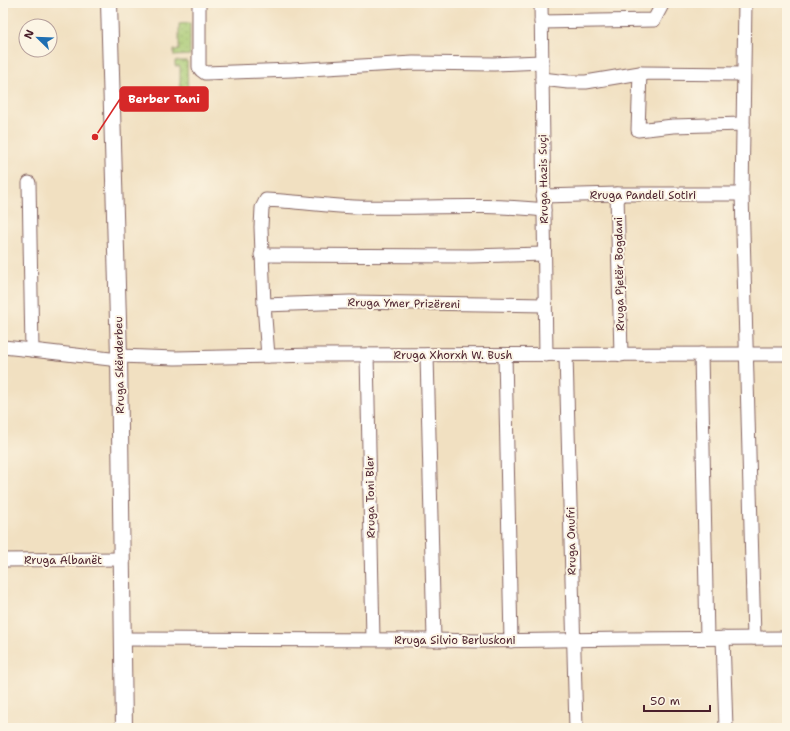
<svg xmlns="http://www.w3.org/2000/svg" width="790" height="731" font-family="'Shantell Sans',sans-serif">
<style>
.grass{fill:url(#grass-dots);stroke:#78744e}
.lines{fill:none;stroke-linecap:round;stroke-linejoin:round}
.minor-casing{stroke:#846360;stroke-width:15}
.major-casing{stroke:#846360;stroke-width:18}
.minor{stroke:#fff;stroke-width:13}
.major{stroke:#fff;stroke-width:16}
.labels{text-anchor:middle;stroke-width:4;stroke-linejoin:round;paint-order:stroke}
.street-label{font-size:11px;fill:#4a1f2b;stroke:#fcf5e5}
.leader{fill:none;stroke:#d62828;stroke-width:1.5}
.callout-dot{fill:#d62828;stroke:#fcf5e5;stroke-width:1.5}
.callout{fill:#d62828;stroke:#d62828;stroke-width:1.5}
.callout-label{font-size:12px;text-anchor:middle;font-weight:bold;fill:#fff}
</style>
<defs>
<pattern id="grass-dots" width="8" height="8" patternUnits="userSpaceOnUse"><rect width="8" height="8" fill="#a7c972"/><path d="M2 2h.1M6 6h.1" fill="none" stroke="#91ac63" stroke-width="1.8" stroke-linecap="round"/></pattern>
</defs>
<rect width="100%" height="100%" fill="#fcf5e5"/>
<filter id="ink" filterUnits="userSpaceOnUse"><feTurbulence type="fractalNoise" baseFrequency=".025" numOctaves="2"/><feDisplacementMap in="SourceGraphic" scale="8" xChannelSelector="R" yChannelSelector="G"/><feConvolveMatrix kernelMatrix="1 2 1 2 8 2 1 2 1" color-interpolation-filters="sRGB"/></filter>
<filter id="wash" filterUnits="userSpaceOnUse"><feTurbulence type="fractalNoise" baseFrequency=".012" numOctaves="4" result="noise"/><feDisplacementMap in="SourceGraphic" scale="16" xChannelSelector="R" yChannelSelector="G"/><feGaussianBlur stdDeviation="0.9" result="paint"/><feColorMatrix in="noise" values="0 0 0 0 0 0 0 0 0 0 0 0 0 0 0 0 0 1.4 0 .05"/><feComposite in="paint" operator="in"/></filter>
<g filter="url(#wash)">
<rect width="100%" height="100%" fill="#f1e0c1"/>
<g class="grass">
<path d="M190,23v32l-16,1v-6h5v-26z"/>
<path d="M175,61h12l1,38 -8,1v-34h-5z"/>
</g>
</g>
<g filter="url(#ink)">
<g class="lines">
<defs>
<g id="minor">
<path d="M199,3v64l2,3 4,3 87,-3 121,-7 81,1 48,-2"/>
<path d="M541,3l5,352"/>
<path d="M745,3l-3,191 12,444"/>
<path d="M541,22l113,-2 9,-17"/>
<path d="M640,73l-2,57 35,-4 70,-2"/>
<path d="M542,79l26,3h18l54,-9 103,1"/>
<path d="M29,183l3,167 87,10"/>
<path d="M617,194l4,161"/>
<path d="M543,196l74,-2h125"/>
<path d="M261,255l210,1 73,-2"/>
<path d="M264,305l86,-3 195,3"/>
<path d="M3,347l29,3"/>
<path d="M701,354l6,284"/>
<path d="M367,355l6,284"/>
<path d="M427,355l7,285"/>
<path d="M505,355l6,286"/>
<path d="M566,355l10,373"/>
<path d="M119,356l56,2 141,-3 471,-1"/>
<path d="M268,356l-4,-51 -3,-78 1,-19 4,-8c30,1 59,6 88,7 63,2 127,-4 190,3"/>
<path d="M3,560l119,-1"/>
<path d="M723,638l3,90"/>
<path d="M123,639l311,1 44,1 148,-2 161,-1"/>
</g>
<path id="major" d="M109,3l10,353 5,372"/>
</defs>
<use href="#minor" class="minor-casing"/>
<use href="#major" class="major-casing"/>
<use href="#minor" class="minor"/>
<use href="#major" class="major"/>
</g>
</g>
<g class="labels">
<g class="street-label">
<text transform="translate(543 179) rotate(-91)" y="4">Rruga Hazis Suçi</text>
<text x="643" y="199">Rruga Pandeli Sotiri</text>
<text transform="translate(619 274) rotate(-91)" y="4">Rruga Pjetër Bogdani</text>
<text transform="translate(404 303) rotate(1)" y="4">Rruga Ymer Prizëreni</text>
<text x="453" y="359">Rruga Xhorxh W. Bush</text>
<text transform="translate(119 365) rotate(-91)" y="4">Rruga Skënderbeu</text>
<text transform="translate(370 497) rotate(-91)" y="4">Rruga Toni Bler</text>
<text transform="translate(571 541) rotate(-91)" y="4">Rruga Onufri</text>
<text x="63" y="564">Rruga Albanët</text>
<text x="455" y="644">Rruga Silvio Berluskoni</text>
</g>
</g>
<path class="leader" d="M95 137L120 99"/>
<circle class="callout-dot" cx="95" cy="137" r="4"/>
<rect class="callout" x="120" y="87" width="88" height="24" rx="4"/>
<g class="callout-label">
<text x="164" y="103">Berber Tani</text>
</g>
<rect width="790" height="731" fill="none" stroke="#fcf5e5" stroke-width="16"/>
<g transform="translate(38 38) rotate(293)"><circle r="19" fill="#fcf5e5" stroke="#b59f9b"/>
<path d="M0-3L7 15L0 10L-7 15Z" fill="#1f6fb2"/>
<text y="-6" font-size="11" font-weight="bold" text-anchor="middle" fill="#4a1f2b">N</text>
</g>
<path d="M644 705v6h66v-6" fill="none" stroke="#4a1f2b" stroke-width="2"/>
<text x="650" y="705" font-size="12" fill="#4a1f2b" stroke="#fcf5e5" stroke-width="3" paint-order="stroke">50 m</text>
</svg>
